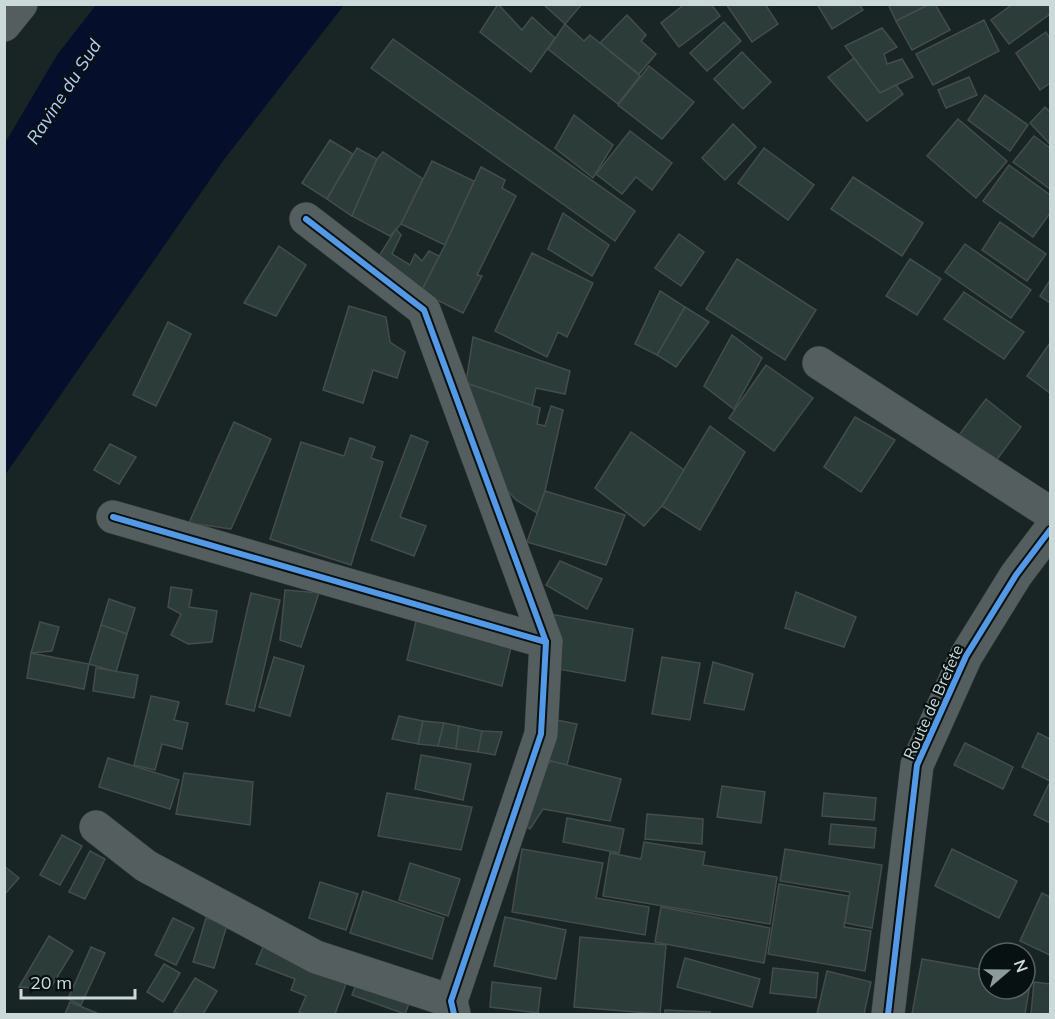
<svg xmlns="http://www.w3.org/2000/svg" width="1055" height="1019" font-family="Mulish,sans-serif">
<style>
.water{fill:#050f2b}
.building{fill:#2c3c38;stroke:#434d4b;stroke-width:1.5}
.lines{fill:none;stroke-linecap:round;stroke-linejoin:round}
.street-casing{stroke:#353f3f;stroke-width:34}
.street{stroke:#545e5f;stroke-width:33}
.cycleway-casing{stroke:#081111;stroke-width:10}
.cycleway{stroke:#5399e6;stroke-width:6}
.labels{text-anchor:middle;stroke-width:4.5;stroke-linejoin:round;paint-order:stroke}
.street-label{font-size:16px;fill:#ccd9d9;stroke:#081111}
.water-label{font-size:18px;font-style:italic;fill:#b0cafc;stroke:#081111}
</style>
<rect width="100%" height="100%" fill="#192525"/>
<path class="water" d="M96,5h248l-121,156 -218,314v-332l52,-88z"/>
<g class="building">
<path d="M498,4l24,26 10,-13 23,21 -24,34 -51,-40z"/>
<path d="M543,4h39l-17,20z"/>
<path d="M685,4h26l9,12 -41,31 -18,-24z"/>
<path d="M726,4h39l13,20 -26,18z"/>
<path d="M817,4h42l4,6 -31,19z"/>
<path d="M888,4h42l-34,17z"/>
<path d="M930,4h5l15,26 -38,20 -16,-29z"/>
<path d="M1013,4h37v10l-41,30 -18,-24z"/>
<path d="M627,15l19,20 -5,6 15,13 -17,20 -39,-31z"/>
<path d="M984,20l15,31 -66,34 -17,-31z"/>
<path d="M724,22l17,19 -34,30 -17,-18z"/>
<path d="M565,24l19,17 6,-6 50,41 -22,28 -70,-55z"/>
<path d="M882,28l15,19 -13,7 3,10 15,-5 11,18 -33,16 -35,-47z"/>
<path d="M1046,32l4,7v44l-10,7 -24,-37z"/>
<path d="M393,39l242,172 -20,30 -244,-173z"/>
<path d="M742,52l29,30 -28,27 -29,-30z"/>
<path d="M854,58l26,35 16,-8 7,9 -36,27 -39,-44z"/>
<path d="M649,66l45,36 -32,37 -44,-34z"/>
<path d="M969,77l8,18 -31,13 -8,-18z"/>
<path d="M985,95l43,30 -18,26 -42,-31z"/>
<path d="M1045,107l5,5v32l-20,-21z"/>
<path d="M574,115l39,30 -20,33 -38,-30z"/>
<path d="M958,119l49,42 -31,37 -49,-42z"/>
<path d="M733,124l23,23 -31,33 -23,-22z"/>
<path d="M630,131l42,32 -20,27 -16,-13 -14,17 -26,-20z"/>
<path d="M1034,136l16,12v41l-37,-27z"/>
<path d="M330,140l23,14 -26,45 -25,-16z"/>
<path d="M357,148l20,11 -25,57 -25,-17z"/>
<path d="M764,148l50,37 -26,35 -50,-37z"/>
<path d="M383,152l40,27 -22,45 -11,12 -38,-20 25,-57z"/>
<path d="M432,161l42,20 -29,64 -44,-21z"/>
<path d="M1009,165l41,30v18l-17,24 -50,-36z"/>
<path d="M481,167l24,13 -3,8 14,8 -39,79 5,1 -19,37 -42,-21 24,-47z"/>
<path d="M853,177l70,46 -21,33 -71,-47z"/>
<path d="M563,213l46,32 -17,31 -44,-27z"/>
<path d="M1000,222l46,32 -19,27 -45,-31z"/>
<path d="M396,229l5,6 -9,19 18,11 5,-11 7,7 7,-10 10,5 -18,36 -45,-31z"/>
<path d="M679,234l25,18 -23,34 -26,-18z"/>
<path d="M965,244l66,46 -20,28 -66,-46z"/>
<path d="M279,246l27,19 -30,51 -32,-13z"/>
<path d="M532,253l61,30 -26,54 -9,-5 -11,25 -52,-26z"/>
<path d="M737,259l79,51 -31,50 -79,-51z"/>
<path d="M910,259l31,20 -24,36 -31,-19z"/>
<path d="M1050,280v23l-10,-7z"/>
<path d="M660,291l25,16 -28,48 -22,-11z"/>
<path d="M964,292l60,40 -20,27 -60,-40z"/>
<path d="M349,306l37,11 4,25 15,10 -8,26 -24,-8 -10,33 -40,-13z"/>
<path d="M685,307l24,15 -33,45 -19,-12z"/>
<path d="M168,322l23,12 -35,72 -23,-11z"/>
<path d="M732,335l30,23 -28,51 -30,-23z"/>
<path d="M473,337l97,34 -5,23 -29,-6 -4,18 -66,-23z"/>
<path d="M1050,343v50l-23,-17z"/>
<path d="M766,365l47,33 -39,53 -45,-33z"/>
<path d="M466,383l74,25 -3,16 8,2 6,-20 12,4 -18,81 -8,22 -21,-13 -20,-22z"/>
<path d="M986,399l35,28 -26,35 -36,-27z"/>
<path d="M855,417l40,23 -34,52 -37,-25z"/>
<path d="M234,422l37,17 -40,90 -42,-6z"/>
<path d="M710,426l35,26 -45,78 -38,-24z"/>
<path d="M631,432l53,38 -22,36 -18,20 -49,-38z"/>
<path d="M411,435l17,7 -28,75 26,9 -12,30 -43,-16z"/>
<path d="M350,438l25,9 -4,11 12,4 -32,103 -81,-26 31,-97 43,14z"/>
<path d="M110,444l26,13 -17,27 -25,-14z"/>
<path d="M545,491l80,24 -19,50 -79,-23z"/>
<path d="M560,561l42,18 -15,30 -41,-24z"/>
<path d="M171,587l21,3 -3,17 28,4 -5,31 -24,2 -17,-9 10,-21 -13,-7z"/>
<path d="M285,590l34,3 -18,54 -21,-7z"/>
<path d="M796,592l60,25 -12,30 -59,-19z"/>
<path d="M251,593l29,7 -26,111 -28,-7z"/>
<path d="M109,599l26,9 -8,26 -26,-9z"/>
<path d="M550,614l83,15 -8,52 -84,-15z"/>
<path d="M417,617l95,26 -10,43 -95,-26z"/>
<path d="M40,622l19,5 -7,24 -21,2z"/>
<path d="M101,625l26,9 -11,38 -27,-8z"/>
<path d="M31,653l58,11 -5,25 -57,-11z"/>
<path d="M274,657l30,9 -14,50 -31,-9z"/>
<path d="M662,657l38,6 -10,57 -38,-6z"/>
<path d="M713,662l40,12 -9,36 -40,-7z"/>
<path d="M96,668l42,7 -4,23 -41,-7z"/>
<path d="M151,696l28,6 -5,18 14,3 -6,26 -20,-5 -7,26 -21,-5z"/>
<path d="M399,716l24,5 -5,23 -26,-5z"/>
<path d="M542,717l35,7 -10,41 -16,-4h-21z"/>
<path d="M423,721l21,2 -6,23 -20,-2z"/>
<path d="M444,723l15,3 -3,23 -18,-3z"/>
<path d="M459,726l23,5 -4,21 -22,-3z"/>
<path d="M482,731l20,1 -7,23 -17,-3z"/>
<path d="M1038,733l12,6v42l-28,-14z"/>
<path d="M965,743l48,24 -10,22 -49,-24z"/>
<path d="M421,755l50,9 -8,36 -48,-11z"/>
<path d="M108,758l71,22 -9,29 -71,-22z"/>
<path d="M551,761l70,18 -11,42 -67,-12 -13,20 -19,-12 12,-28z"/>
<path d="M184,773l69,9 -3,43 -74,-11z"/>
<path d="M1049,784h1v39l-16,-8z"/>
<path d="M722,786l43,6 -4,31 -44,-6z"/>
<path d="M387,793l85,14 -11,43 -83,-14z"/>
<path d="M824,793l52,5 -2,22 -52,-4z"/>
<path d="M647,814l56,5 -1,25 -57,-5z"/>
<path d="M567,818l57,11 -5,24 -56,-11z"/>
<path d="M831,824l45,4 -2,20 -45,-4z"/>
<path d="M62,835l20,11 -22,39 -20,-10z"/>
<path d="M644,842l61,10 -2,13 74,12 -7,47 -167,-28 7,-43 31,6z"/>
<path d="M522,849l81,14 -7,35 53,9 -4,28 -133,-23z"/>
<path d="M785,849l97,16 -10,63 -27,-5 5,-31 -70,-11z"/>
<path d="M952,849l65,32 -18,37 -64,-32z"/>
<path d="M90,851l15,8 -20,40 -16,-7z"/>
<path d="M410,863l50,16 -12,37 -49,-16z"/>
<path d="M4,866l15,12 -15,17z"/>
<path d="M320,882l38,12 -12,36 -37,-12z"/>
<path d="M779,884l70,12 -5,31 27,4 -6,40 -97,-17z"/>
<path d="M363,891l81,27 -12,41 -82,-26z"/>
<path d="M1042,893l8,4v58l-30,-14z"/>
<path d="M661,907l109,21 -6,35 -109,-21z"/>
<path d="M505,917l61,13 -10,49 -62,-13z"/>
<path d="M173,918l21,10 -18,37 -21,-10z"/>
<path d="M206,918l21,7 -13,43 -21,-6z"/>
<path d="M49,936l24,15 -23,38 -31,-2z"/>
<path d="M580,937l86,8 -6,69 -86,-7z"/>
<path d="M266,940l84,33 -15,41h-30l-6,-2 7,-16 -15,-6 4,-11 -39,-15z"/>
<path d="M91,947l14,6 -24,52 -13,-6z"/>
<path d="M685,958l75,21 -8,28 -75,-20z"/>
<path d="M922,959l67,12v18h36v-12l6,1 -6,36h-113z"/>
<path d="M164,964l16,9 -17,29 -16,-10z"/>
<path d="M773,968l45,5 -2,25 -46,-5z"/>
<path d="M827,971l44,11 -7,32h-47z"/>
<path d="M361,972l52,21 -8,21 -53,-19z"/>
<path d="M195,978l22,13 -14,23h-24l-5,-2z"/>
<path d="M492,982l49,6 -3,25 -48,-6z"/>
<path d="M1034,982l16,2v30h-19z"/>
<path d="M70,1002l29,12h-34z"/>
<path d="M665,1010l45,2v2h-45z"/>
</g>
<g class="lines">
<defs>
<g id="street">
<path d="M4,25l17,-21"/>
<path d="M306,219l118,91 122,332 -5,92 -90,267 3,13"/>
<path d="M819,363l231,150"/>
<path d="M113,517l433,125"/>
<path d="M96,827l50,39 170,91 135,44"/>
<path d="M888,1014l29,-249 49,-109 50,-81 34,-45"/>
</g>
</defs>
<use href="#street" class="street-casing"/>
<use href="#street" class="street"/>
<defs>
<g id="cycleway">
<path d="M306,219l118,91 122,332 -5,92 -90,267 3,13"/>
<path d="M113,517l433,125"/>
<path d="M888,1014l29,-249 49,-109 50,-81 34,-45"/>
</g>
</defs>
<use href="#cycleway" class="cycleway-casing"/>
<use href="#cycleway" class="cycleway"/>
</g>
<g class="labels">
<g class="street-label">
<text transform="translate(933 702) rotate(-66)" y="6">Route de Brefete</text>
</g>
<g class="water-label">
<text transform="translate(64 92) rotate(-57)" y="6">Ravine du Sud</text>
</g>
</g>
<rect width="1055" height="1019" fill="none" stroke="#ccd9d9" stroke-width="12"/>
<g transform="translate(1007 971) rotate(70)"><circle r="28" fill="#081111" stroke="#566161" stroke-width="1.5"/>
<path d="M0-4.5L10 22L0 15L-10 22Z" fill="#8d9a9a"/>
<text y="-9" font-size="16" font-weight="bold" text-anchor="middle" fill="#ccd9d9">N</text>
</g>
<path d="M21 989v9h114v-9" fill="none" stroke="#ccd9d9" stroke-width="3"/>
<text x="30" y="989" font-size="18" fill="#ccd9d9" stroke="#081111" stroke-width="4.5" paint-order="stroke">20 m</text>
</svg>
